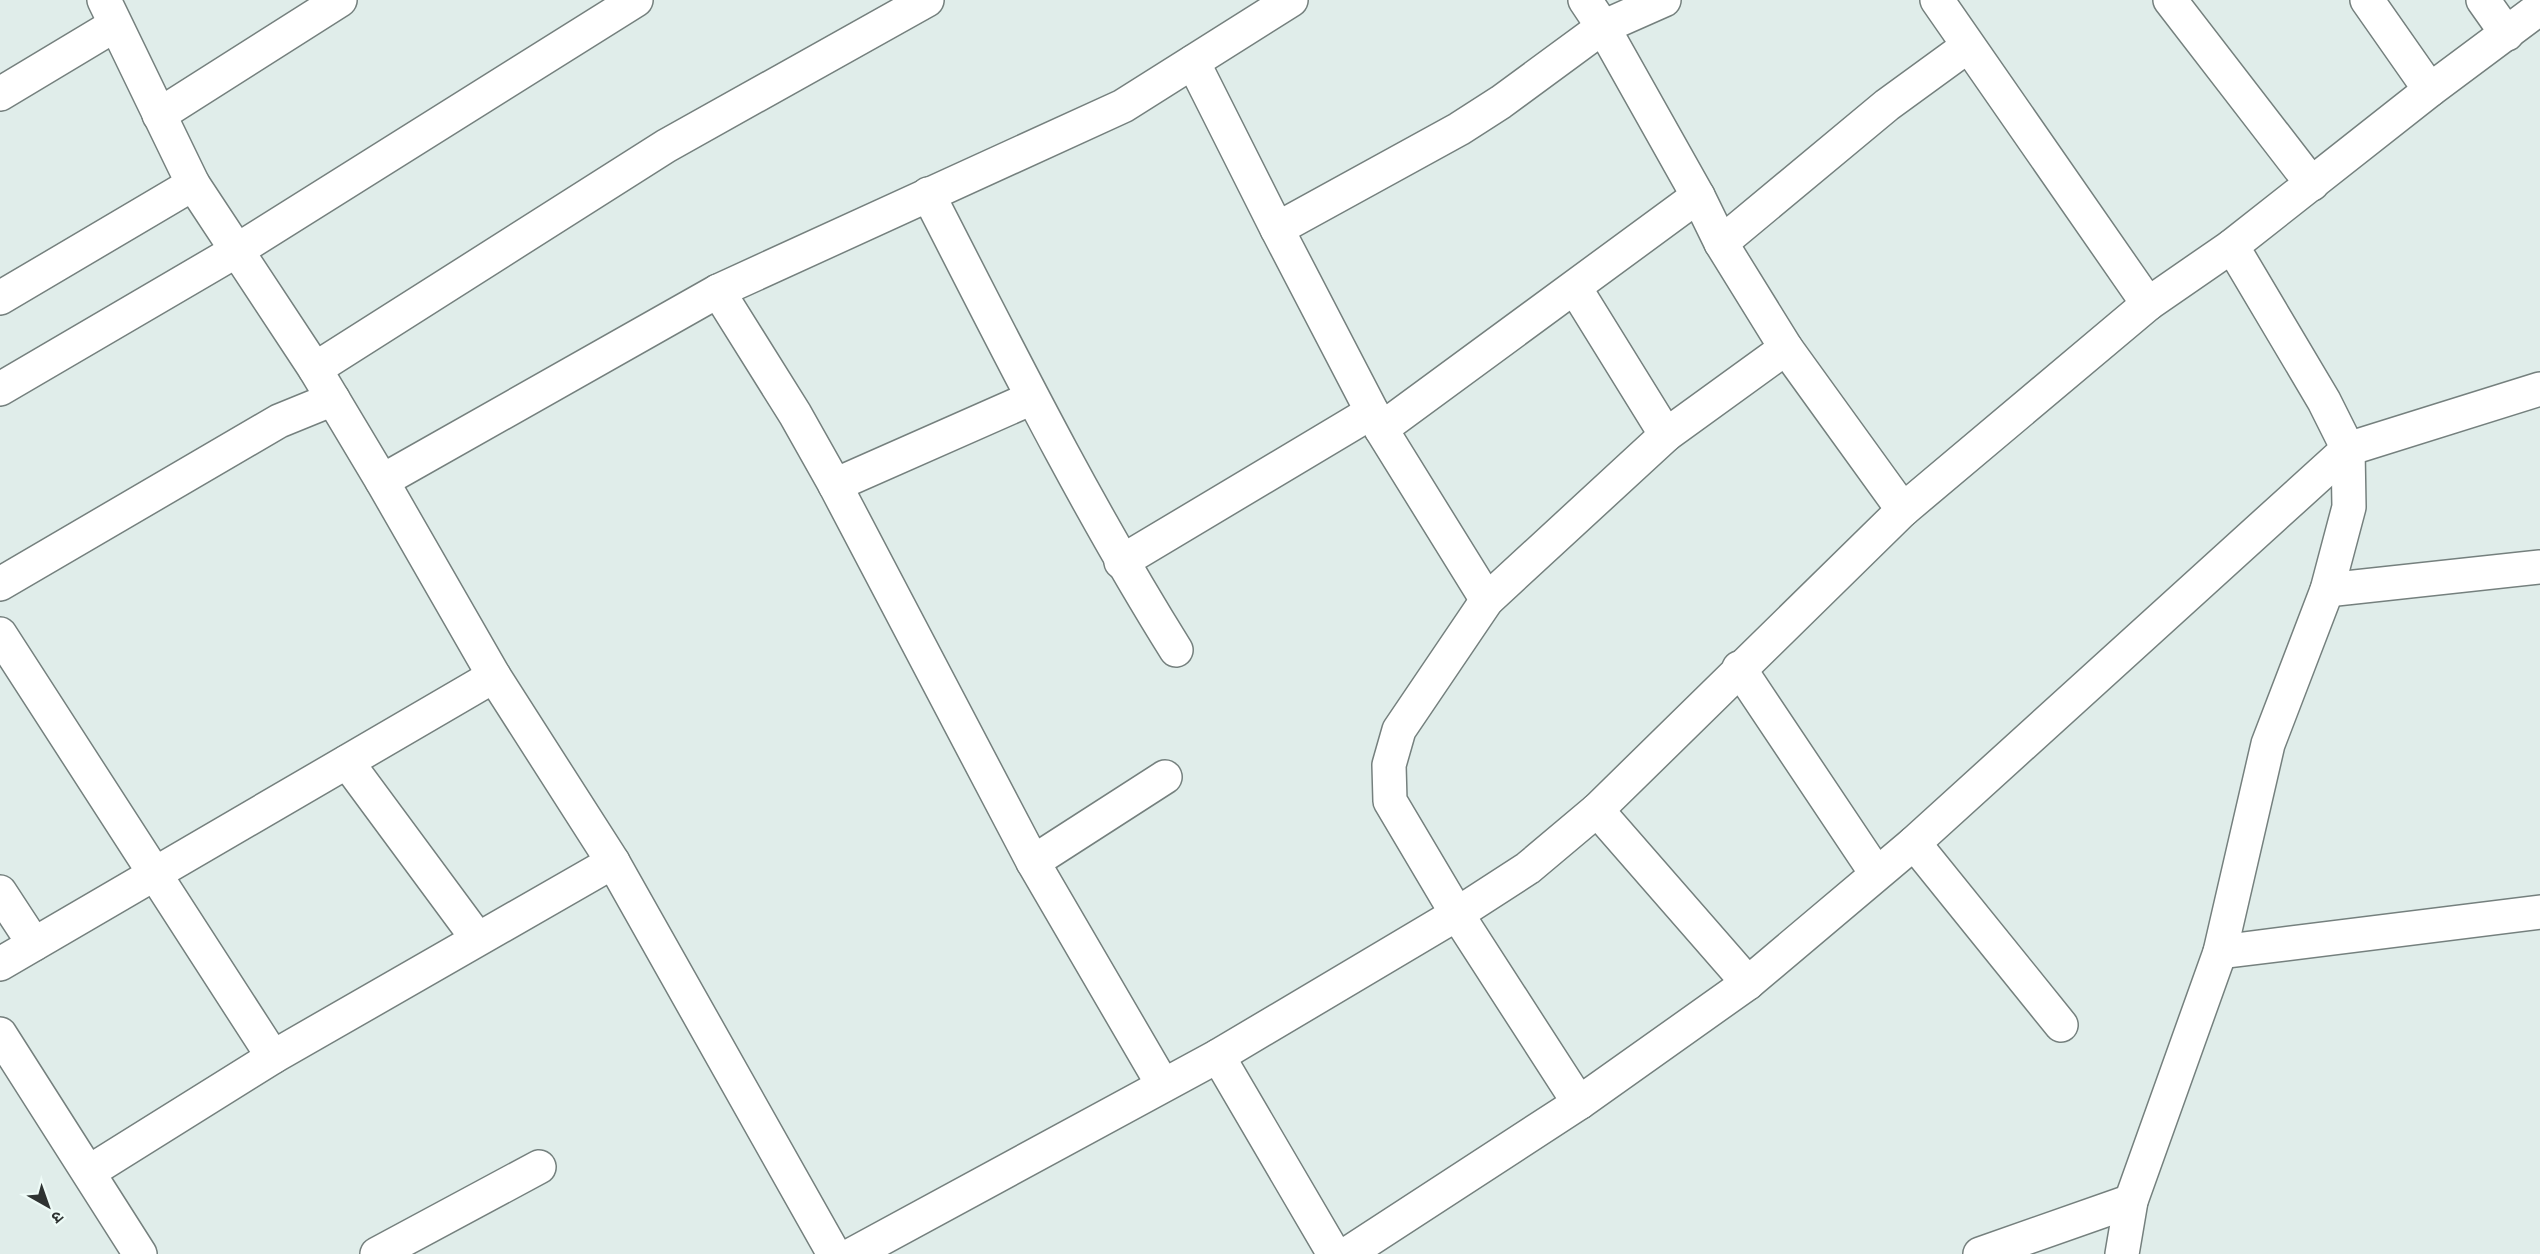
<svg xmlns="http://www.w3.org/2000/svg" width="2540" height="1254" font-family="'Varela Round','Noto Sans Devanagari',sans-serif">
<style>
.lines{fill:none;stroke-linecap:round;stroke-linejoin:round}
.minor-casing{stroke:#75807e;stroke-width:36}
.minor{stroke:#fff;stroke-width:33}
</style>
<rect width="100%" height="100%" fill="#e0edea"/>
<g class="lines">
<defs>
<g id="minor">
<path d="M104,0l89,184 122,185 67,112 112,195 119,186 221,392"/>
<path d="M1585,0l18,27 95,169 23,47 65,105 117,162"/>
<path d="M1937,0l211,304"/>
<path d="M2170,0l142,184"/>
<path d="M2367,0l63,90"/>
<path d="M2483,0l24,34"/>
<path d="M1193,62l84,167 104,200 106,171"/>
<path d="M0,94l115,-69"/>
<path d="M159,115l181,-115"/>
<path d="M928,194c79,154 156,309 248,456"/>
<path d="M1277,229l182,-100 42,-27 102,-75 61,-27"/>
<path d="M1721,243l166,-138 81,-59"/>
<path d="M1575,288l91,147"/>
<path d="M718,291l77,123 40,71 198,377 130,223"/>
<path d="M0,298l193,-114"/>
<path d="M315,369l351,-223 261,-146"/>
<path d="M0,389l236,-138 400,-251"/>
<path d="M1381,429l317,-233"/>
<path d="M382,481l336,-190 405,-185 168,-106"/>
<path d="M835,485l197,-87"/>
<path d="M1121,562l251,-150"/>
<path d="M0,584l279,-163 54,-22"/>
<path d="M2327,590l213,-23"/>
<path d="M0,634l273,423"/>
<path d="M1739,668l137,205"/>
<path d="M347,762l130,176"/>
<path d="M1597,810l151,173"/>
<path d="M1914,843l147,182"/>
<path d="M1033,862l132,-85"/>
<path d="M0,892l34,52"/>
<path d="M2220,952l320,-40"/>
<path d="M0,964l494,-288"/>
<path d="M0,1034l140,220"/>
<path d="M1218,1056l116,198"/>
<path d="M1579,1103l-122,-189 -67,-113 -1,-36 10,-35 88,-130 179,-165 120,-87"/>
<path d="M89,1172l184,-115 340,-195"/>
<path d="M377,1254l162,-87"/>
<path d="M853,1254l365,-198 239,-142 71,-46 69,-58 306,-300 245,-206 84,-58"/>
<path d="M1347,1254l232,-151 169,-120 166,-140 434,-394 192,-60"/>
<path d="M1980,1254l151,-53"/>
<path d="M2122,1254l9,-53 89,-249 48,-208 59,-154 22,-83 -1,-58 -24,-48 -92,-155 198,-156 110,-82"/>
</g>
</defs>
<use href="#minor" class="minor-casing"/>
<use href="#minor" class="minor"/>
</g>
<g transform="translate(48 1206) rotate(140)" stroke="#eefbf7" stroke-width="4.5" paint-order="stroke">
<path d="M0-4.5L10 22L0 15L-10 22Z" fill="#2e3332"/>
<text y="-9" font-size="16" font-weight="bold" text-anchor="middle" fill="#2e3332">उ</text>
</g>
</svg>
